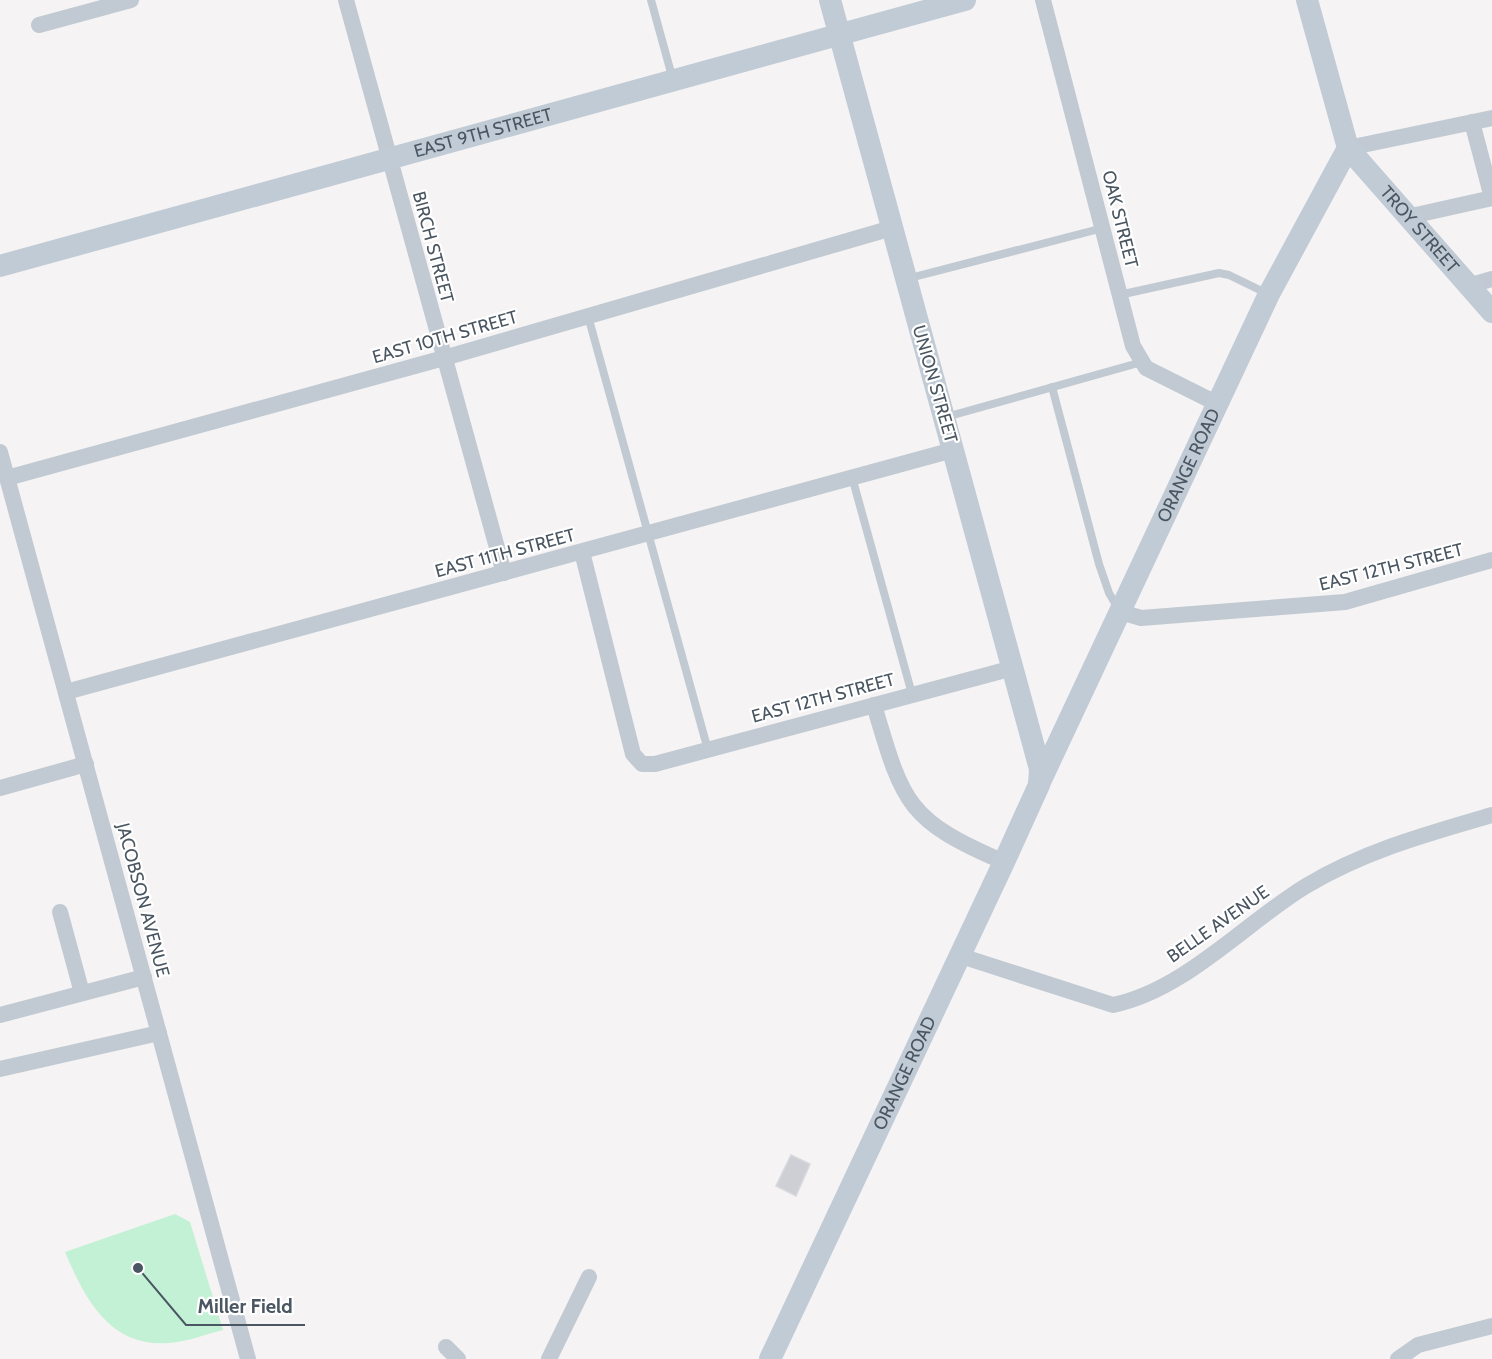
<svg xmlns="http://www.w3.org/2000/svg" width="1492" height="1359" font-family="Cabin,sans-serif">
<style>
.green{fill:#c3f1d5}
.building{fill:#cdcfd5;stroke:#d7d9de;stroke-width:1.5}
.lines{fill:none;stroke-linecap:round;stroke-linejoin:round}
.lane{stroke:#c1cad2;stroke-width:8}
.street{stroke:#c1cad2;stroke-width:16}
.secondary{stroke:#c1cbd6;stroke-width:22}
.labels{text-anchor:middle;stroke-width:4.5;stroke-linejoin:round;paint-order:stroke}
.street-label{font-size:18px;fill:#4a5661;stroke:#fff}
.leader{fill:none;stroke:#4a5661;stroke-width:2}
.callout-dot{fill:#4a5661;stroke:#fff;stroke-width:2}
.callout-label{font-size:20px;text-anchor:middle;font-weight:bold;fill:#4a5661;stroke:#fff;stroke-width:4.5;stroke-linejoin:round;paint-order:stroke}
</style>
<rect width="100%" height="100%" fill="#f5f3f3"/>
<path class="green" d="M175,1214l15,8 33,108c-17,4 -36,12 -54,13 -59,5 -84,-44 -104,-91z"/>
<path class="building" d="M791,1155l19,9 -14,32 -20,-10z"/>
<g class="lines">
<g class="lane">
<path d="M651,0l22,80"/>
<path d="M906,279l197,-51"/>
<path d="M1119,295l100,-22 10,2 39,19"/>
<path d="M588,316l120,434"/>
<path d="M1052,387l47,177 10,29 10,17"/>
<path d="M946,417l196,-55"/>
<path d="M852,477l60,217"/>
</g>
<g class="street">
<path d="M346,0l158,573"/>
<path d="M1043,0l90,346 13,22 72,36"/>
<path d="M39,25l92,-25"/>
<path d="M1472,122l20,76"/>
<path d="M1348,148l144,-30"/>
<path d="M1407,217l85,-19"/>
<path d="M1468,286l24,-7"/>
<path d="M0,452l248,907"/>
<path d="M7,478l437,-120 448,-130"/>
<path d="M582,552l51,202 9,10h13l358,-96"/>
<path d="M1121,612l20,6 204,-16 147,-42"/>
<path d="M66,692l887,-242"/>
<path d="M874,705c29,98 32,115 130,157"/>
<path d="M0,788l86,-24"/>
<path d="M60,912l22,81"/>
<path d="M961,956l152,49c72,-15 132,-82 193,-119 58,-35 121,-52 186,-71"/>
<path d="M0,1015l144,-38"/>
<path d="M0,1069l159,-36"/>
<path d="M446,1347l12,12"/>
<path d="M549,1359l40,-82"/>
<path d="M1398,1359l20,-14 74,-19"/>
</g>
<g class="secondary">
<path id="s1" d="M1307,0l41,148 144,164"/>
<path id="s2" d="M0,266l965,-266"/>
<path id="s3" d="M1039,784l230,-490 79,-146"/>
<path id="s4" d="M770,1359l234,-497 35,-77 1,-16 -210,-769"/>
</g>
</g>
<g class="labels">
<g class="street-label">
<text dy="6" stroke="none"><textPath href="#s2" startOffset="501">EAST 9TH STREET</textPath></text>
<text transform="translate(1120 219) rotate(76)" y="6">OAK STREET</text>
<text dy="6" stroke="none"><textPath href="#s1" startOffset="262">TROY STREET</textPath></text>
<text transform="translate(433 247) rotate(75)" y="6">BIRCH STREET</text>
<text transform="translate(445 337) rotate(-16)" y="6">EAST 10TH STREET</text>
<text transform="translate(935 384) rotate(74)" y="6">UNION STREET</text>
<text dy="6" stroke="none"><textPath href="#s3" startOffset="352">ORANGE ROAD</textPath></text>
<text transform="translate(505 553) rotate(-15)" y="6">EAST 11TH STREET</text>
<text transform="translate(1391 567) rotate(-14)" y="6">EAST 12TH STREET</text>
<text transform="translate(823 698) rotate(-15)" y="6">EAST 12TH STREET</text>
<text transform="translate(143 900) rotate(75)" y="6">JACOBSON AVENUE</text>
<text transform="translate(1218 924) rotate(-35)" y="6">BELLE AVENUE</text>
<text dy="6" stroke="none"><textPath href="#s4" startOffset="316">ORANGE ROAD</textPath></text>
</g>
</g>
<path class="leader" d="M138 1268L186 1325H305"/>
<circle class="callout-dot" cx="138" cy="1268" r="6"/>
<g class="callout-label">
<text x="245" y="1313">Miller Field</text>
</g>
</svg>
